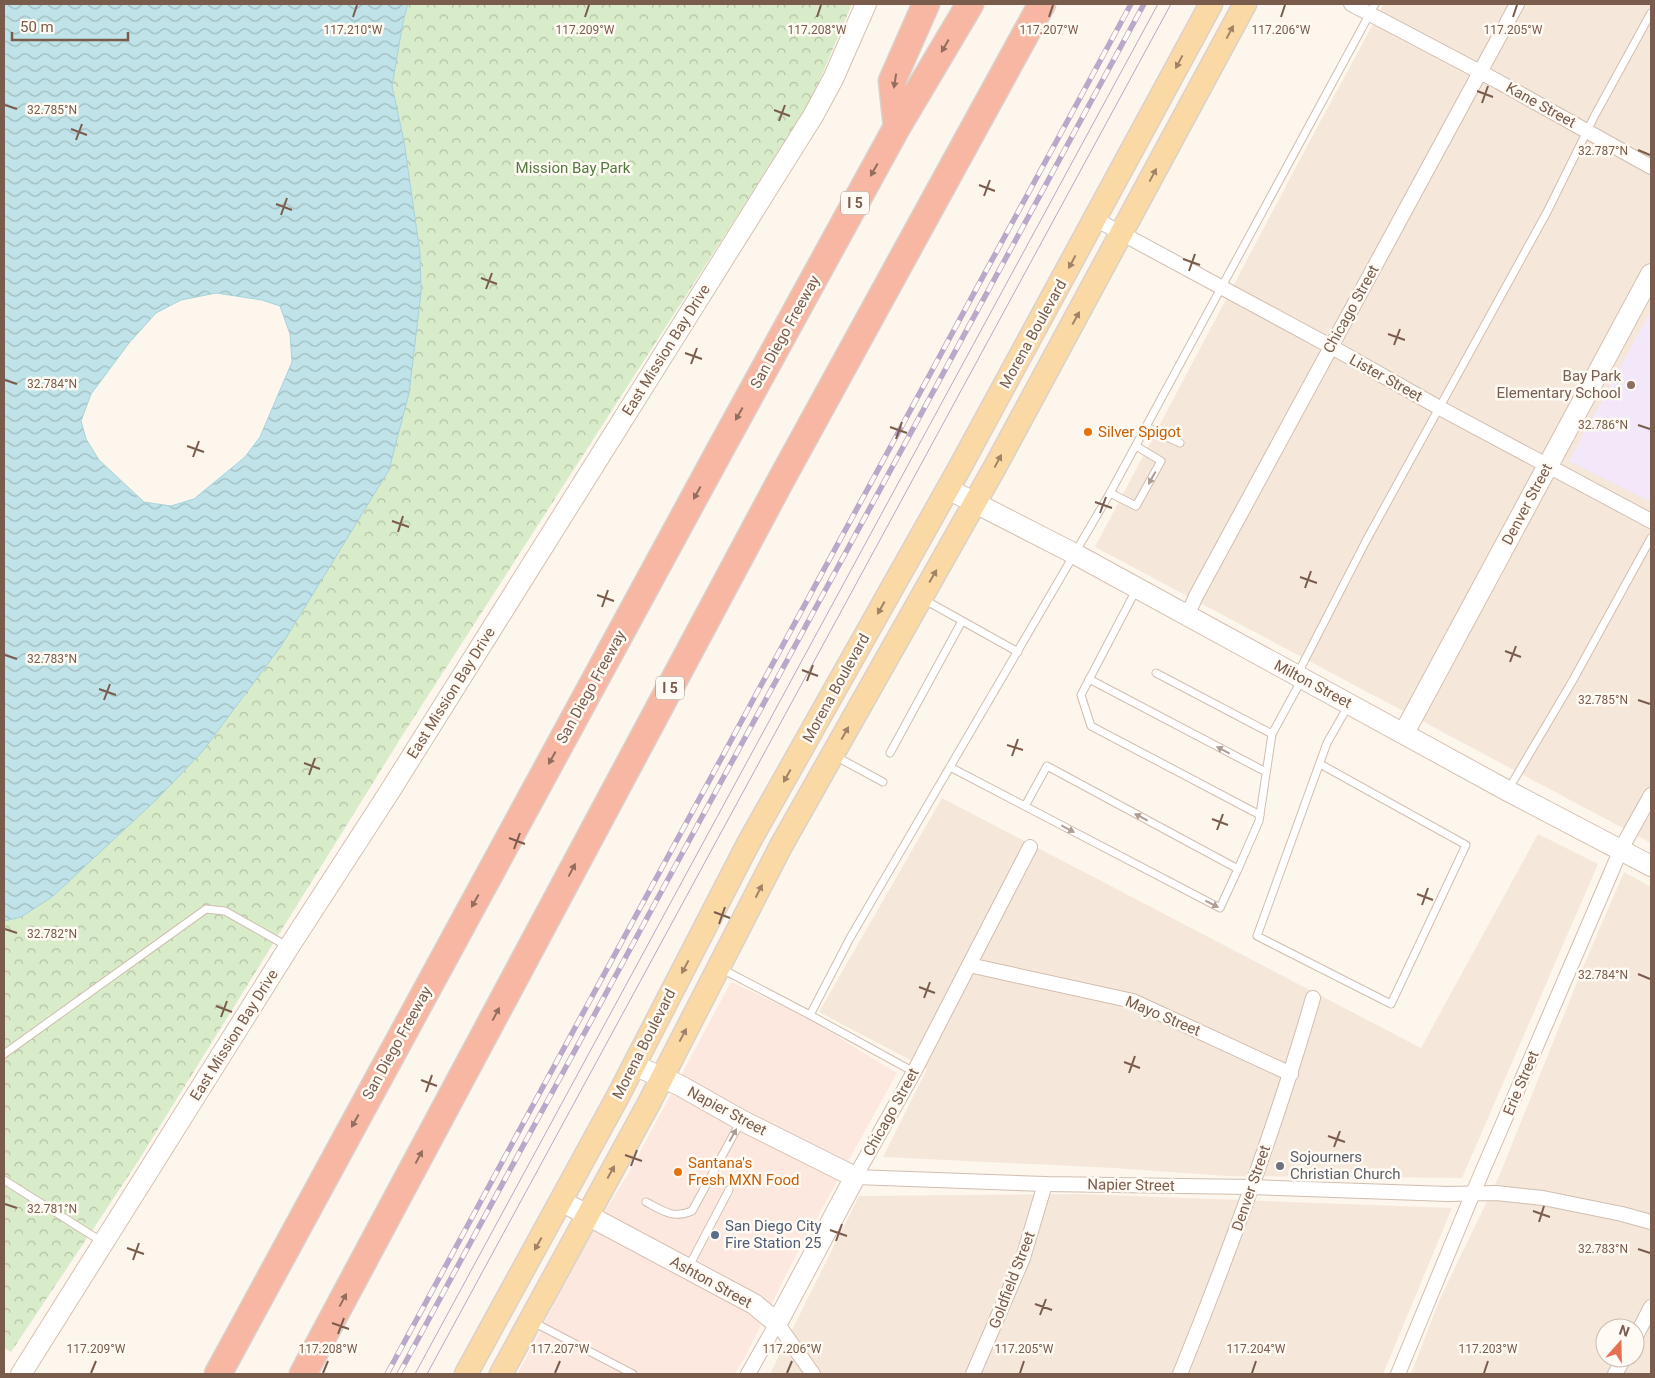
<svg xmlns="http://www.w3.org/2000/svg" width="1655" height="1378" font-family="Roboto,sans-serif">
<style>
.residential{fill:#f5e8da;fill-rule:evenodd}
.commercial{fill:#fde8e0}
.education{fill:#f3e8fa}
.park{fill:url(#park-crowns)}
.water{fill:url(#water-waves);stroke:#a5d3da;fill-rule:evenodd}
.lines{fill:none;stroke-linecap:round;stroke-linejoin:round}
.lane-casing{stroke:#d1beb0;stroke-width:9}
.street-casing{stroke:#d1beb0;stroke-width:16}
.secondary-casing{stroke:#d6c0b0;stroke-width:22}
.primary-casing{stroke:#dad1cd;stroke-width:25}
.highway-casing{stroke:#dad1cd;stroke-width:29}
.lane{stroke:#fff;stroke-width:7}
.street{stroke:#fff;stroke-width:14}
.secondary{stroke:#fff;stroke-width:20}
.primary{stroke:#fbd9a5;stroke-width:22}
.highway{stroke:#f7b7a3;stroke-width:26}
.tram{stroke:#b9a8c9;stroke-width:1}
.rail-casing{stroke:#b9a8c9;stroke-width:5.5}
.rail{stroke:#fffaf3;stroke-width:4;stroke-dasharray:11;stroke-linecap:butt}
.oneway{fill:#a18267}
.oneway2{fill:#936e5e}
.oneway3{fill:#af9d94}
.ticks{fill:none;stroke:#7a5c4d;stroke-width:2}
.education-dot{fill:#8d6e63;stroke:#fffaf3;stroke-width:2}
.food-dot{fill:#e8710a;stroke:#fffaf3;stroke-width:2}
.worship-dot{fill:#6b7280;stroke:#fffaf3;stroke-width:2}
.service-dot{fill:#5c6f8a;stroke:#fffaf3;stroke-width:2}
.labels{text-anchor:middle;stroke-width:5;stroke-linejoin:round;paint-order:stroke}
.shield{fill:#fffaf3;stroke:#a28b7f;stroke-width:1}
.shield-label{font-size:14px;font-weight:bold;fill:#7a5c4d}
.street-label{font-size:15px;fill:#7a5c4d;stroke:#fffaf3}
.park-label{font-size:15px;fill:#537a41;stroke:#fffaf3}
.education-label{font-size:15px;fill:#785e54;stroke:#fffaf3;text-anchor:end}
.food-label{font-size:15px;fill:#c56008;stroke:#fffaf3;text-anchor:start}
.worship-label{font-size:15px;fill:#5b616d;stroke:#fffaf3;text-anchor:start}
.service-label{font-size:15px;fill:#4e5e75;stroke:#fffaf3;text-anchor:start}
.ticks-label{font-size:12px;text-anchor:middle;fill:#7a5c4d;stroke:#fffaf3;stroke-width:5;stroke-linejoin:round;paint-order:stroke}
</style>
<defs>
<pattern id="park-crowns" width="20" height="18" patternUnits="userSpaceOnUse" patternTransform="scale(1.25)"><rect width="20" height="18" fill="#d8ecc9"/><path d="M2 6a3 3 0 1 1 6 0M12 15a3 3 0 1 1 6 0" fill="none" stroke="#b4c2a5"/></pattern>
<pattern id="water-waves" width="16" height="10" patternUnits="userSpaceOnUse" patternTransform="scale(1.25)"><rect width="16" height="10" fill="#bfe3e8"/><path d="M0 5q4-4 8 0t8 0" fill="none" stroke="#a0bbbe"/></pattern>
</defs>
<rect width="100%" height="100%" fill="#fdf6ec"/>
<g class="residential">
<path d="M1384,4h267v839l-556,-296 218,-412z"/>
<path d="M942,798l479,250 117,-214 60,30 -136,314 -234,-2 -114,-8 -231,-11 44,-88 -108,-57z"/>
<path d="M1624,872l27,15v487h-240l28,-73 61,-127 84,-209zM1605,1328h30v30h-30z"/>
<path d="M1081,1194l371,14 -69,166h-613l89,-178z"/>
</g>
<path class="commercial" d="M731,982l73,34 93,57 -104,188 -49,98 -10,15h-217l19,-34 42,-85 53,-86z"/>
<path class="education" d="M1651,310v192l-82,-41z"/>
<path class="park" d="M408,4h444l-42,99 -408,633 -265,427 -126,189 -7,-4v-427l17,-4 400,-624 -1,-40 -16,-112 -12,-55 11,-64z"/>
<path class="water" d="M4,4h404l-5,18 -11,64 12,55 16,112 1,40 -12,100 -20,77 -108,176 -79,106 -46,48 -104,97 -31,20 -17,4zM216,293l46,7 18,6 10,28 2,28 -32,75 -15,20 -51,42 -23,7 -27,-4 -45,-42 -13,-21 -5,-18 10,-27 38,-51 27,-30 25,-13z"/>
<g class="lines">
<defs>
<g id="lane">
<path d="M1146,427l34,16"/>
<path d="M1110,493l26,13 25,-45 -25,-15"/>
<path d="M1136,590l-55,105 10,31 169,89"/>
<path d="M923,599l95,53"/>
<path d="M1156,673l116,61 29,-53"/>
<path d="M1297,675l70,-136 180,-327 48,-97 56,-102"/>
<path d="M1089,679l177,93"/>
<path d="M890,753l72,-132"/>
<path d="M835,756l48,26"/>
<path d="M1320,764l146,81 -75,159 -134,-68 70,-193 21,-37"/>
<path d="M950,767l270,141 18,-39 -191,-103 -22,40"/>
<path d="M1508,790l65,-110 78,-142"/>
<path d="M1238,869l21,-48 13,-87"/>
<path d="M722,969l88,46"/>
<path d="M4,1054l202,-145 19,2 62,35"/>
<path d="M914,1072l-104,-57 40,-77 260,-445 265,-489"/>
<path d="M4,1180l97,61"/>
<path d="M646,1202c17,9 27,17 46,9l49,-90"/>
<path d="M689,1266l40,-76"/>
<path d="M533,1322l100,52"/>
</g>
<g id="street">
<path d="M1351,4l148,78 152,85"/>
<path d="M1095,219l235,127 108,61 213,114"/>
<path d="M1187,616l9,-20 321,-592"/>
<path d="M1030,847l-116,225 -59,105 190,7 207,3 196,7 48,-1 47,5 79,16 29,8"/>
<path d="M969,965l164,36 158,73"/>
<path d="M1635,1338l16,-31"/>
<path d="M748,1374l29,-51 36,51"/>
<path d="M973,1374l50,-116 22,-74"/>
<path d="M1180,1374c50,-123 96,-248 133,-376"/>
<path d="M1398,1374l75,-181 137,-318 11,-26 30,-54"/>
<path d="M1615,1374l9,-16"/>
</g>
<g id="secondary">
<path d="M948,489l127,65 433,237 143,75"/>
<path d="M1404,733l247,-459"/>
<path d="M561,1201l193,103 23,19 78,-146 -114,-57 -62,-35 -45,-20"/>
<path d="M21,1374l268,-427 101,-156 423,-675 20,-37 33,-75"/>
</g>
<g id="primary">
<path d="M466,1374l151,-276 131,-254 211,-375 252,-465"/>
<path d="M501,1374l147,-269 133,-259 214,-379 250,-463"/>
</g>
<g id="highway">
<path d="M897,127l-5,-46 34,-77"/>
<path d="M218,1374l502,-924 177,-323 73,-123"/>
<path d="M303,1374l478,-894 261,-476"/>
</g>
</defs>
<use href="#lane" class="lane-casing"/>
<use href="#street" class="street-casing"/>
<use href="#secondary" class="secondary-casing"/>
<use href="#primary" class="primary-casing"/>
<use href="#highway" class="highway-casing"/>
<use href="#lane" class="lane"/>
<use href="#street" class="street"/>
<use href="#secondary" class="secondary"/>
<use href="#primary" class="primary"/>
<use href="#highway" class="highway"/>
<g class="tram">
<path d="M415,1374l743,-1370"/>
<path d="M427,1374l744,-1370"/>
</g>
<defs>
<g id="rail">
<path d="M387,1374l744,-1370"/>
<path d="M399,1374l745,-1370"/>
</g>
</defs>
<use href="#rail" class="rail-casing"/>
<use href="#rail" class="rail"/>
</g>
<defs><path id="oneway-solid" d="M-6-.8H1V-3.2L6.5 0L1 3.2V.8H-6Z" transform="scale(1.25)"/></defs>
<g class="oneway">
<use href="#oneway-solid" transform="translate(1230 32) rotate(-62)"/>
<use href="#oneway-solid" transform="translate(1179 62) rotate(118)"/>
<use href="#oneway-solid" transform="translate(1153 175) rotate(-62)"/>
<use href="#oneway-solid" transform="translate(1072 262) rotate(118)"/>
<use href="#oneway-solid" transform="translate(1076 318) rotate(-61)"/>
<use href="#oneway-solid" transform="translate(998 461) rotate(-62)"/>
<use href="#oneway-solid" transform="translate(933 576) rotate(-60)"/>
<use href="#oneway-solid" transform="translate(881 608) rotate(119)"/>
<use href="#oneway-solid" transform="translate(845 733) rotate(-61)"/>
<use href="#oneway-solid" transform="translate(787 776) rotate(119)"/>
<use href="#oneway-solid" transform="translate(759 891) rotate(-63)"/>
<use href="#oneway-solid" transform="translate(685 967) rotate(118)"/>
<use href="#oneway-solid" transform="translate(683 1035) rotate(-62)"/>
<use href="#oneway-solid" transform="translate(611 1172) rotate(-61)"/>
<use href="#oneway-solid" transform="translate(538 1244) rotate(119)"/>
</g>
<g class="oneway2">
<use href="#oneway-solid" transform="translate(945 46) rotate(120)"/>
<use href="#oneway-solid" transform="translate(895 81) rotate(99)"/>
<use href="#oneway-solid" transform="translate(874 170) rotate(119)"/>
<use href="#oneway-solid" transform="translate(739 414) rotate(119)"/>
<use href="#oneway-solid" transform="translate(697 493) rotate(119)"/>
<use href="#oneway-solid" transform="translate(552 758) rotate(119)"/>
<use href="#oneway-solid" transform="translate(572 870) rotate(-62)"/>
<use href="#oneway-solid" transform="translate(475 901) rotate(119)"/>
<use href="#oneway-solid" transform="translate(496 1014) rotate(-62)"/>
<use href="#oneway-solid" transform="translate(355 1121) rotate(119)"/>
<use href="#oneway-solid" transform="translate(419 1157) rotate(-62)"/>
<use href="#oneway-solid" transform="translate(343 1300) rotate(-62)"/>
</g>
<g class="oneway3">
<use href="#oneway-solid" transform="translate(1152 478) rotate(119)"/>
<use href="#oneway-solid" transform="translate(1223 750) rotate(-152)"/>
<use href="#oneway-solid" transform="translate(1141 817) rotate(-152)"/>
<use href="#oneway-solid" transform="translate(1068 829) rotate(28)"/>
<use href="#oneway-solid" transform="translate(1212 904) rotate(27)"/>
<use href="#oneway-solid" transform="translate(733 1135) rotate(-61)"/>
</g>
<path class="ticks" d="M353,17l4,-12M585,17l4,-12M817,17l4,-12M1049,17l4,-12M1281,17l4,-12M1513,17l4,-12M1477,91l16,6M1482,103l6,-17M5,105l12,4M774,110l16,6M779,121l6,-16M71,129l16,6M76,140l6,-16M1638,150l12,5M979,185l16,6M984,196l6,-16M276,204l16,6M281,215l6,-17M1183,259l17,6M1189,271l6,-17M481,278l16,6M486,289l6,-16M1388,334l17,6M1394,345l6,-16M685,353l17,6M691,364l6,-16M5,380l12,4M1638,425l12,4M890,427l17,6M896,439l6,-17M187,446l17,6M193,457l6,-16M1095,502l17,6M1100,513l6,-16M392,521l17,6M398,532l5,-16M1300,577l17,6M1305,588l6,-17M597,595l17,6M602,607l6,-17M1505,651l16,6M5,655l12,4M1510,662l6,-16M802,670l16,6M807,681l6,-16M99,689l17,6M104,700l6,-16M1638,700l12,4M1007,745l16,5M1012,756l6,-17M304,763l16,6M309,775l6,-17M1212,819l16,6M1217,830l6,-16M509,838l16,6M514,849l6,-16M1417,894l16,6M1422,905l6,-17M714,912l16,6M719,924l6,-17M5,929l12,4M1638,974l12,5M919,987l16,6M924,998l6,-16M216,1006l16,6M221,1017l6,-16M1124,1062l16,6M1129,1073l6,-17M421,1080l16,6M426,1092l6,-17M1328,1136l17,6M1334,1147l6,-16M625,1155l17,6M631,1166l6,-16M5,1204l12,4M1533,1211l17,6M1539,1222l5,-16M830,1230l17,6M836,1241l6,-17M127,1248l17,6M1638,1249l12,4M133,1260l6,-17M1035,1304l17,6M1040,1315l6,-16M332,1323l17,6M338,1334l6,-16M91,1373l5,-12M323,1373l5,-12M555,1373l5,-12M787,1373l5,-12M1020,1373l4,-12M1252,1373l4,-12M1484,1373l4,-12"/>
<circle class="education-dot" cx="1631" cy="385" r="5"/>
<g class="food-dot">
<circle cx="1088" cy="432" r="5"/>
<circle cx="678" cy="1172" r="5"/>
</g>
<circle class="worship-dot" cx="1280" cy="1166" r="5"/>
<circle class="service-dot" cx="715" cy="1235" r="5"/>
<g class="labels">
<g class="shield">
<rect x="841" y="191.5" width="28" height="23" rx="4"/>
<rect x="656" y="676.5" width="28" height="23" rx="4"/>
</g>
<g class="shield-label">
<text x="855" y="208">I 5</text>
<text x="670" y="693">I 5</text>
</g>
<g class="street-label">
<text transform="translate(1541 105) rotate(29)" y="5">Kane Street</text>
<text transform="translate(1351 309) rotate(-61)" y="5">Chicago Street</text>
<text transform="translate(785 332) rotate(-61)" y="5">San Diego Freeway</text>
<text transform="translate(1033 334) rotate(-61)" y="5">Morena Boulevard</text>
<text transform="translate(666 350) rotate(-58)" y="5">East Mission Bay Drive</text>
<text transform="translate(1386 378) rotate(29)" y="5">Lister Street</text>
<text transform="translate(1527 504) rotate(-62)" y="5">Denver Street</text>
<text transform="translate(1313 684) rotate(28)" y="5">Milton Street</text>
<text transform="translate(591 687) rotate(-61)" y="5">San Diego Freeway</text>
<text transform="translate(836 688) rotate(-61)" y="5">Morena Boulevard</text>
<text transform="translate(451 693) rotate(-58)" y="5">East Mission Bay Drive</text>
<text transform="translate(1163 1016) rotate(23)" y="5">Mayo Street</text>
<text transform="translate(234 1035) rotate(-58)" y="5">East Mission Bay Drive</text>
<text transform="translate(397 1043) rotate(-61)" y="5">San Diego Freeway</text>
<text transform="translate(644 1044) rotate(-63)" y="5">Morena Boulevard</text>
<text transform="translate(1521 1083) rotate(-67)" y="5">Erie Street</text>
<text transform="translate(727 1111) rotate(28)" y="5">Napier Street</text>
<text transform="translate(891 1112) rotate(-61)" y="5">Chicago Street</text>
<text transform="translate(1131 1185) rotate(1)" y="5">Napier Street</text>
<text transform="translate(1251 1188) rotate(-71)" y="5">Denver Street</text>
<text transform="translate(1012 1280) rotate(-69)" y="5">Goldfield Street</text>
<text transform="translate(711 1282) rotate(29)" y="5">Ashton Street</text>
</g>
<g class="park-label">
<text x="573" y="173">Mission Bay Park</text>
</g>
<g class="education-label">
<text x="1621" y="381">Bay Park<tspan x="1621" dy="17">Elementary School</tspan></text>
</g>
<g class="food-label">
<text x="1098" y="437">Silver Spigot</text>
<text x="688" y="1168">Santana's<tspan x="688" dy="17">Fresh MXN Food</tspan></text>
</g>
<g class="worship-label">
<text x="1290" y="1162">Sojourners<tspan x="1290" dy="17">Christian Church</tspan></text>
</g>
<g class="service-label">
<text x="725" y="1231">San Diego City<tspan x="725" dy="17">Fire Station 25</tspan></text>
</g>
</g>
<g class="ticks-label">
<text x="353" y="34">117.210°W</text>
<text x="585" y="34">117.209°W</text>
<text x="817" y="34">117.208°W</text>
<text x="1049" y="34">117.207°W</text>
<text x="1281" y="34">117.206°W</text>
<text x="1513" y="34">117.205°W</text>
<text x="52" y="114">32.785°N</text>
<text x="1603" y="155">32.787°N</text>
<text x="52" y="388">32.784°N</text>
<text x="1603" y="429">32.786°N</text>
<text x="52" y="663">32.783°N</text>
<text x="1603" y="704">32.785°N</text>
<text x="52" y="938">32.782°N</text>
<text x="1603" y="979">32.784°N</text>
<text x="52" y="1213">32.781°N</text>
<text x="1603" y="1253">32.783°N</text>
<text x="96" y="1353">117.209°W</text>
<text x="328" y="1353">117.208°W</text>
<text x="560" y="1353">117.207°W</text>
<text x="792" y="1353">117.206°W</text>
<text x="1024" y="1353">117.205°W</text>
<text x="1256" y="1353">117.204°W</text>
<text x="1488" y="1353">117.203°W</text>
</g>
<rect width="1655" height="1378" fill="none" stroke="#7a5c4d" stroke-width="10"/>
<g transform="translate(1620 1343) rotate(20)"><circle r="24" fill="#fffaf3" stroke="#cabbb1"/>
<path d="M0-4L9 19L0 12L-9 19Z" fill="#e76f51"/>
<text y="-8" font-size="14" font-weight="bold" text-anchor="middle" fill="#7a5c4d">N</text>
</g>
<path d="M12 32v8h116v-8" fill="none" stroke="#7a5c4d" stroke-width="2.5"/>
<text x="20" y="32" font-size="15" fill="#7a5c4d" stroke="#fffaf3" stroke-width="4" paint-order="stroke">50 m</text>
</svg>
